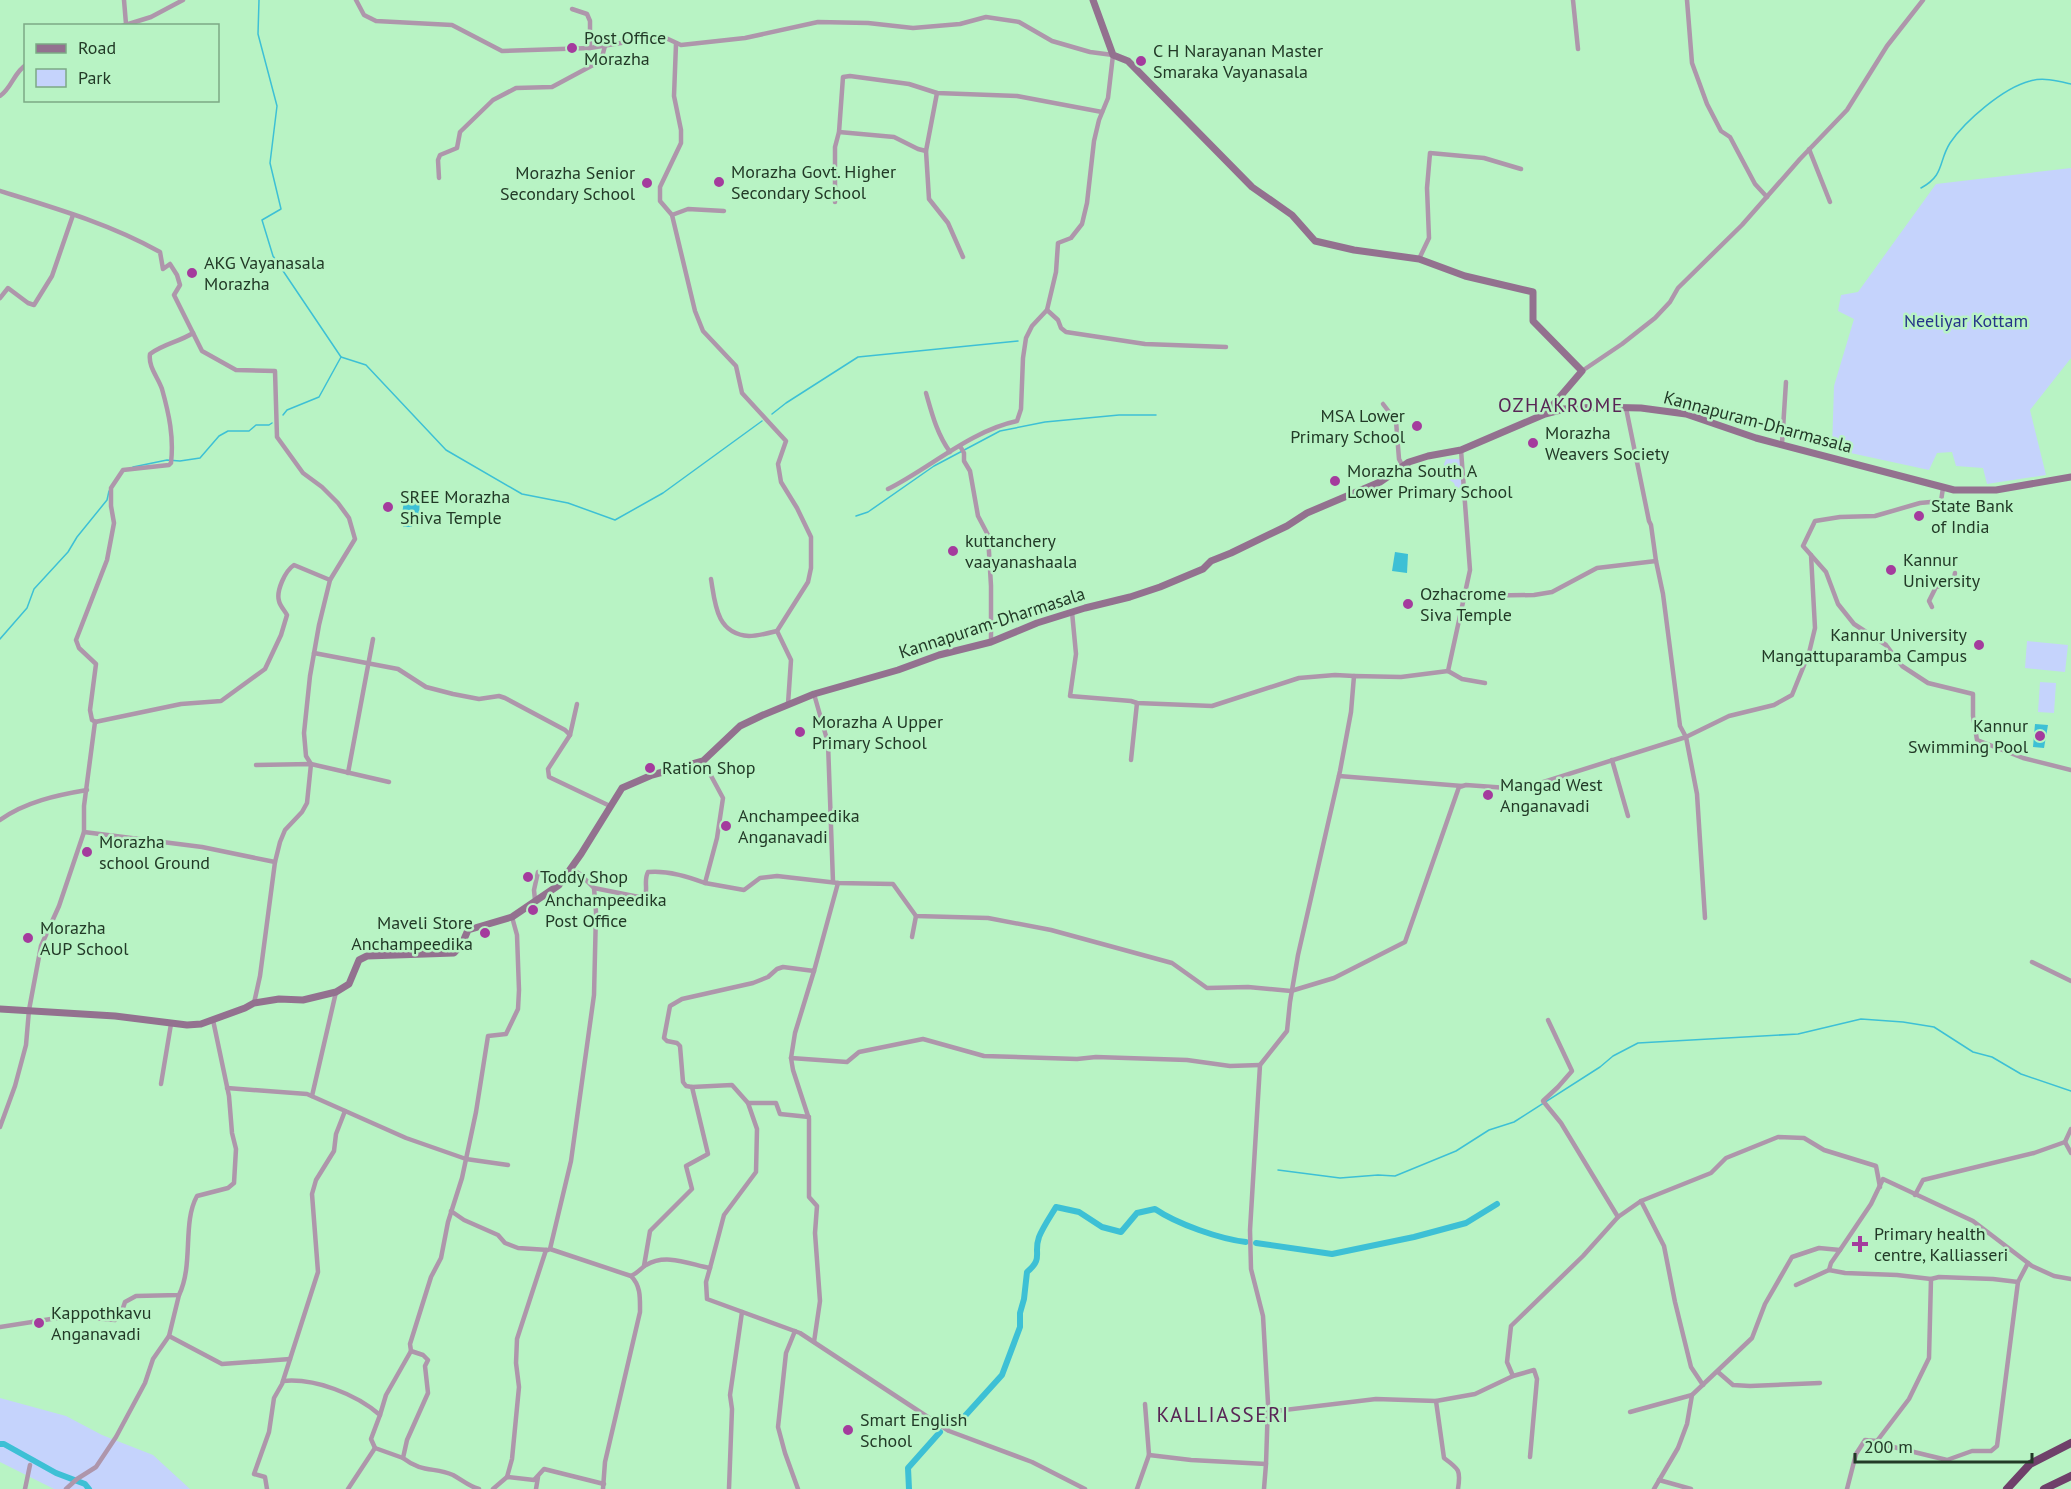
<svg xmlns="http://www.w3.org/2000/svg" width="2071" height="1489" font-family="'PT Sans',sans-serif">
<style>
.green{fill:#c5d3fc}
.water{fill:#3dc0d5}
.lines{fill:none;stroke-linecap:round;stroke-linejoin:round}
.stream{stroke:#3dc0d5;stroke-width:1.5}
.canal{stroke:#3dc0d5;stroke-width:6}
.street{stroke:#ae96ab;stroke-width:4.5}
.secondary{stroke:#93718f;stroke-width:7}
.highway{stroke:#6f406a;stroke-width:8}
.poi-dot{fill:#a43b9d;stroke:#b8f3c4;stroke-width:2}
.labels{text-anchor:middle;stroke-width:5;stroke-linejoin:round;paint-order:stroke}
.poi-label{font-size:18px;fill:#223a27;stroke:#b8f3c4;text-anchor:start}
.park-label{font-size:18px;fill:#253389;stroke:#b8f3c4}
.street-label{font-size:18px;fill:#223a27;stroke:#b8f3c4}
.neighbourhood-label{font-size:20px;letter-spacing:1.5px;fill:#582555;stroke:#b8f3c4}
.quarter-label{font-size:21px;letter-spacing:1.5px;fill:#582555;stroke:#b8f3c4}
</style>
<rect width="100%" height="100%" fill="#b8f3c4"/>
<g class="green">
<path d="M2071,168v190l-41,52 16,65 -59,9 -4,-16 -27,-2 -4,-14 -15,1 -8,17 -97,-21 2,-63 20,-67 -16,-8 3,-16 17,-3 78,-108z"/>
<path d="M1446,459h14l2,20 -1,8 -5,2 -2,-6 -6,-4 -5,-12z"/>
<path d="M2027,641l41,4 -3,27 -40,-4z"/>
<path d="M2040,682l16,1 -2,30 -16,-1z"/>
<path d="M0,1398l66,18 36,19 51,20 37,34h-136l-54,-27z"/>
</g>
<g class="water">
<path d="M405,493l15,2 -1,23 -6,-1 -1,10h-9l1,-9 -2,-3z"/>
<path d="M1395,552l13,2 -1,19 -15,-2z"/>
<path d="M2035,724l13,1 -4,23 -11,-1z"/>
</g>
<g class="lines">
<g class="stream">
<path d="M259,0l-1,34 19,72 -7,57 11,46 -19,11 11,36 68,101 25,8 80,85 76,44 46,9 47,17 48,-27 99,-72"/>
<path d="M1921,188c24,-13 17,-26 29,-45 15,-22 53,-55 80,-62 13,-4 28,0 41,3"/>
<path d="M772,414l14,-11 72,-46 160,-16"/>
<path d="M283,415l4,-5 32,-13 22,-40"/>
<path d="M133,467l34,-7 13,1 20,-3 19,-22 9,-5h21l7,-6h13l3,-2"/>
<path d="M856,516l12,-4 66,-46 66,-35 45,-9 74,-7h37"/>
<path d="M0,639l27,-31 7,-19 34,-37 9,-15 30,-37 2,-9"/>
<path d="M1278,1170l62,8 38,-3 17,1 61,-25 33,-21 25,-8 86,-55 13,-11 25,-13 160,-9 63,-15 42,3 31,5 39,25 19,5 29,17 50,17"/>
</g>
<g class="canal">
<path d="M1256,1243l76,11 82,-17 52,-14 31,-19"/>
<path d="M945,1425l19,-8 38,-42 18,-48v-14l4,-14 3,-27c17,-14 6,-18 12,-35 4,-10 11,-20 17,-30l23,5 23,15 19,5 16,-19 18,-4c22,15 65,30 91,33"/>
<path d="M0,1444h4l52,29 29,11 4,5"/>
<path d="M909,1489l-1,-21 32,-36"/>
</g>
<g class="street">
<path d="M124,0l2,24"/>
<path d="M356,0l8,15 12,6 76,4 50,26 88,-3 68,-11 10,2 13,6 64,-7 73,-16 50,1 45,5 47,-4 26,-7 33,5 33,19 38,11 23,3 -5,43 -9,22 -5,21 -7,62 -5,21 -11,14 -13,5 -2,29 -9,38 -15,16 -6,12 -3,20 -2,51 -4,12c-47,10 -87,47 -129,68"/>
<path d="M1573,0l5,49"/>
<path d="M1687,0l5,63 15,41 14,27 9,6 25,47 12,13"/>
<path d="M572,9l15,5 3,7v27"/>
<path d="M122,26l29,-9 32,-17"/>
<path d="M676,44l-2,52 7,34v13l-21,44v14l12,14 23,96 8,20 33,35 6,27 44,48 -8,23 3,18 16,26 14,29v31l-3,14 -31,49 14,29 -3,44"/>
<path d="M937,93l-11,58 3,48 19,24 15,34"/>
<path d="M0,96c12,-8 14,-24 26,-31"/>
<path d="M839,132l55,5 24,12 8,2"/>
<path d="M1809,149l21,53"/>
<path d="M439,178l-1,-18 2,-5 17,-7 3,-16 33,-32 23,-12 36,-1 41,-22 9,-8 3,-11"/>
<path d="M0,191c55,17 110,33 160,61l3,17 7,-5 7,11 3,10 -6,10 28,56 34,19 39,1 2,66 26,36 19,14 16,16 11,15 6,21 -25,41 -11,45 -9,51 -6,57 2,23 5,8 -4,39 -5,9 -17,18 -5,12 -5,20 -15,114 -6,27"/>
<path d="M835,202v-55l4,-15 4,-55 7,-1 59,8 28,9 80,3 85,16"/>
<path d="M672,215l16,-6 36,2"/>
<path d="M1419,259l10,-21 -2,-50 3,-35 54,5 37,11"/>
<path d="M0,298l8,-10 20,15 6,2 18,-29 21,-61"/>
<path d="M1047,310l11,10 3,8 5,4 79,12 81,3"/>
<path d="M1582,371l40,-27 33,-26 15,-16 8,-14 64,-63 58,-66 47,-49 40,-64 36,-46"/>
<path d="M926,393c6,21 11,41 24,59"/>
<path d="M1383,404l13,17 3,38 4,8"/>
<path d="M1626,408l23,113 2,4 5,36 7,33 17,132 6,11 11,57 8,124"/>
<path d="M1782,444l4,-62"/>
<path d="M960,446l4,7v8l6,10 8,45 10,19 3,51v56"/>
<path d="M1943,488l-2,13 -21,2 -45,13 -35,1 -25,4 -12,25 23,26 12,32 16,20 32,21 16,21 26,17 45,11v22l4,24 46,18 48,12"/>
<path d="M711,579c4,24 5,55 38,57 9,0 20,-3 28,-5"/>
<path d="M1464,596l70,-1 18,-3 45,-24 59,-7"/>
<path d="M1932,607l-3,-6 7,-14 17,-3 2,-11"/>
<path d="M1072,612l4,42 -6,42 61,5 6,2 75,3 87,-28 36,-3 19,1"/>
<path d="M314,653l84,16 28,18 27,7 26,5 20,-3 6,2 60,32 5,5 -22,34 1,8 61,29"/>
<path d="M1448,671l14,8 23,4"/>
<path d="M814,694l14,49 5,139"/>
<path d="M96,722l-4,-2 -2,-10 6,-46 -17,-16 -3,-8 31,-80 7,-37 -3,-17v-18l12,-18 46,-5 2,-2c3,-26 -2,-49 -9,-74 -4,-12 -14,-22 -12,-35 13,-10 29,-12 43,-21"/>
<path d="M570,735l7,-31"/>
<path d="M1131,760l6,-57"/>
<path d="M1612,760l16,56"/>
<path d="M256,765l55,-1 78,18"/>
<path d="M348,773l25,-134"/>
<path d="M1339,776l123,10"/>
<path d="M0,820c25,-18 57,-25 87,-30"/>
<path d="M84,832l118,15 73,15"/>
<path d="M571,869l9,5 14,14 2,24 -2,83 -23,166 -21,88 81,27c10,10 9,22 9,36l-35,150 -2,27"/>
<path d="M705,883l39,7 16,-12 17,-2 61,7 55,1 23,32 72,2 63,12 121,33 35,25 41,-1 43,4 43,-13 71,-36 54,-155 7,-2 55,4 165,-52 43,-21 45,-11 18,-10 17,-42 6,-25 -4,-73"/>
<path d="M594,888l50,10c5,-7 -1,-17 4,-26 19,-2 39,4 57,11l12,-45 6,-40 -20,-37"/>
<path d="M535,900l-1,-10 4,-18"/>
<path d="M912,937l4,-21"/>
<path d="M2032,962l39,19"/>
<path d="M1548,1020l24,51 -14,16 -15,14 18,22 57,94"/>
<path d="M791,1058l4,-25 19,-62"/>
<path d="M161,1084l10,-60"/>
<path d="M227,1088l80,6 99,44 60,21 42,6"/>
<path d="M312,1096l24,-104"/>
<path d="M748,1103l-16,-18 -40,2 -6,-1 -3,-4 -3,-36 -3,-3 -10,-2 -3,-3 6,-32 12,-7 71,-16 15,-6 9,-8 6,-2 31,4 24,-88"/>
<path d="M0,1127l15,-41 11,-41 3,-35 12,-64 18,-40 25,-74v-26l11,-84 86,-18 40,-3 44,-32 16,-34 6,-20c-2,-4 -7,-9 -8,-14 -3,-10 6,-30 15,-36l36,15"/>
<path d="M2065,1142l6,11"/>
<path d="M1915,1195l8,-15 111,-27 31,-11 6,-13"/>
<path d="M1641,1201l23,45 11,56 16,65 12,18"/>
<path d="M451,1211l13,9 34,15 7,8 13,5 30,2"/>
<path d="M644,1266l6,-35 42,-42 -6,-23 22,-12 -16,-67"/>
<path d="M710,1268l-4,14 1,17 93,34 149,98 83,31 53,27"/>
<path d="M1829,1270l2,-7 9,-13"/>
<path d="M631,1276c7,-3 9,-7 15,-11 20,-12 43,-1 64,3l14,-53 32,-43 1,-43 -9,-26h28l4,11 29,3"/>
<path d="M1796,1285l33,-15 16,3 52,2 34,4 8,-2 54,2 25,3"/>
<path d="M0,1327l70,-11 45,4 7,-9 3,-9 11,-6 43,-1c15,-31 3,-72 18,-99l31,-8 6,-5 2,-34 -4,-16 -3,-37 -16,-76"/>
<path d="M795,1331l-9,22 -8,74 7,26 13,36"/>
<path d="M169,1336l53,28 68,-5"/>
<path d="M814,1342l6,-41 -5,-68 2,-27 -8,-9v-78l-16,-49 -2,-12 56,4 12,-10 64,-13 61,17 93,3 19,-2 91,3 43,6 30,-1"/>
<path d="M1718,1372l15,13 17,1 70,-3"/>
<path d="M1513,1376l-6,-14 4,-36 72,-70 35,-39 23,-16 70,-28 15,-15 52,-21 26,1 20,12 52,16 4,21"/>
<path d="M283,1381c32,-3 73,13 97,34l-9,24 4,9"/>
<path d="M1436,1401l8,57c15,11 17,12 14,31"/>
<path d="M1145,1404l4,51"/>
<path d="M1268,1412l108,-13 60,2 39,-7 38,-18 21,-6 3,9 -7,78"/>
<path d="M1630,1412l62,-17"/>
<path d="M380,1415l6,-20 25,-44"/>
<path d="M1877,1441l32,-42 20,-41 2,-79"/>
<path d="M507,1477l5,-18 7,-72 -3,-24 1,-24 29,-89"/>
<path d="M1659,1480l32,9"/>
<path d="M729,1488l3,-79 -2,-14 12,-83"/>
<path d="M25,1489l5,-24"/>
<path d="M66,1489l11,-10 19,-12 20,-30 29,-54 8,-24 16,-23 10,-41"/>
<path d="M267,1489l-2,-12 -11,-3 15,-42 5,-34 8,-14 36,-112 -6,-78 4,-14 18,-29 2,-17 9,-23"/>
<path d="M348,1489l27,-41 28,10"/>
<path d="M479,1489c-11,-3 -17,-9 -26,-14 -18,-8 -31,-2 -50,-17l4,-18 21,-47 -3,-27 3,-6 -5,-5 -12,-4 -1,-7 21,-67 10,-19 7,-36 14,-44 14,-66 12,-76 18,-2 12,-25 1,-19 -2,-55 -5,-18"/>
<path d="M493,1489l14,-12 27,3 10,-11 60,15"/>
<path d="M536,1489l2,-12"/>
<path d="M1137,1489l12,-34 42,5 75,4 2,-61 -5,-87 -12,-47 -1,-39 10,-165 27,-34 3,-29 8,-47 42,-184 11,-59 3,-36 47,1 47,-6 22,-101 -9,-120"/>
<path d="M1264,1489l2,-25"/>
<path d="M1654,1489l24,-41 9,-24 5,-29 60,-57 13,-34 27,-47 27,-9 21,2 31,-46 12,-25 90,42 59,45 22,10 17,3"/>
<path d="M1847,1489l9,-35 9,-14 12,1 4,3 66,16 25,-9h19l6,-5 21,-164 10,-19"/>
</g>
<g class="secondary">
<path d="M1093,0l20,55 15,6 124,126 40,28 23,26 39,9 65,9 46,17 68,16v29l49,50 -36,42"/>
<path d="M0,1009l115,7 72,9 14,-1 44,-16 9,-5 25,-4 24,1 33,-8 13,-8 10,-24 8,-4 87,-3 8,-9 6,-14 44,-13 47,-32 22,-31 41,-66 30,-13 51,-14 37,-35 23,-11 51,-21 84,-24 41,-15 52,-13 46,-19 48,-15 45,-11 30,-10 43,-18 8,-8 20,-8 56,-27 20,-13 73,-31 29,-20 19,-6 33,-6 84,-36 19,-5 33,-2 44,1 45,6 70,24 198,52h42l75,-13"/>
</g>
<g class="highway">
<path d="M2007,1489l23,-25 41,-21"/>
<path d="M2044,1489l27,-13"/>
</g>
</g>
<g class="poi-dot">
<circle cx="572" cy="48" r="6"/>
<circle cx="1141" cy="61" r="6"/>
<circle cx="719" cy="182" r="6"/>
<circle cx="647" cy="183" r="6"/>
<circle cx="192" cy="273" r="6"/>
<circle cx="1417" cy="426" r="6"/>
<circle cx="1533" cy="443" r="6"/>
<circle cx="1335" cy="481" r="6"/>
<circle cx="388" cy="507" r="6"/>
<circle cx="1919" cy="516" r="6"/>
<circle cx="953" cy="551" r="6"/>
<circle cx="1891" cy="570" r="6"/>
<circle cx="1408" cy="604" r="6"/>
<circle cx="1979" cy="645" r="6"/>
<circle cx="800" cy="732" r="6"/>
<circle cx="2040" cy="736" r="6"/>
<circle cx="650" cy="768" r="6"/>
<circle cx="1488" cy="795" r="6"/>
<circle cx="726" cy="826" r="6"/>
<circle cx="87" cy="852" r="6"/>
<circle cx="528" cy="877" r="6"/>
<circle cx="533" cy="910" r="6"/>
<circle cx="485" cy="933" r="6"/>
<circle cx="28" cy="938" r="6"/>
<path d="M1857 1235h6v6h6v6h-6v6h-6v-6h-6v-6h6z"/>
<circle cx="39" cy="1323" r="6"/>
<circle cx="848" cy="1430" r="6"/>
</g>
<g class="labels">
<g class="poi-label">
<text x="584" y="44">Post Office<tspan x="584" dy="21">Morazha</tspan></text>
<text x="1153" y="57">C H Narayanan Master<tspan x="1153" dy="21">Smaraka Vayanasala</tspan></text>
<text x="731" y="178">Morazha Govt. Higher<tspan x="731" dy="21">Secondary School</tspan></text>
<text x="635" y="179" text-anchor="end">Morazha Senior<tspan x="635" dy="21">Secondary School</tspan></text>
<text x="204" y="269">AKG Vayanasala<tspan x="204" dy="21">Morazha</tspan></text>
<text x="1405" y="422" text-anchor="end">MSA Lower<tspan x="1405" dy="21">Primary School</tspan></text>
<text x="1545" y="439">Morazha<tspan x="1545" dy="21">Weavers Society</tspan></text>
<text x="1347" y="477">Morazha South A<tspan x="1347" dy="21">Lower Primary School</tspan></text>
<text x="400" y="503">SREE Morazha<tspan x="400" dy="21">Shiva Temple</tspan></text>
<text x="1931" y="512">State Bank<tspan x="1931" dy="21">of India</tspan></text>
<text x="965" y="547">kuttanchery<tspan x="965" dy="21">vaayanashaala</tspan></text>
<text x="1903" y="566">Kannur<tspan x="1903" dy="21">University</tspan></text>
<text x="1420" y="600">Ozhacrome<tspan x="1420" dy="21">Siva Temple</tspan></text>
<text x="1967" y="641" text-anchor="end">Kannur University<tspan x="1967" dy="21">Mangattuparamba Campus</tspan></text>
<text x="812" y="728">Morazha A Upper<tspan x="812" dy="21">Primary School</tspan></text>
<text x="2028" y="732" text-anchor="end">Kannur<tspan x="2028" dy="21">Swimming Pool</tspan></text>
<text x="662" y="774">Ration Shop</text>
<text x="1500" y="791">Mangad West<tspan x="1500" dy="21">Anganavadi</tspan></text>
<text x="738" y="822">Anchampeedika<tspan x="738" dy="21">Anganavadi</tspan></text>
<text x="99" y="848">Morazha<tspan x="99" dy="21">school Ground</tspan></text>
<text x="540" y="883">Toddy Shop</text>
<text x="545" y="906">Anchampeedika<tspan x="545" dy="21">Post Office</tspan></text>
<text x="473" y="929" text-anchor="end">Maveli Store<tspan x="473" dy="21">Anchampeedika</tspan></text>
<text x="40" y="934">Morazha<tspan x="40" dy="21">AUP School</tspan></text>
<text x="1874" y="1240">Primary health<tspan x="1874" dy="21">centre, Kalliasseri</tspan></text>
<text x="51" y="1319">Kappothkavu<tspan x="51" dy="21">Anganavadi</tspan></text>
<text x="860" y="1426">Smart English<tspan x="860" dy="21">School</tspan></text>
</g>
<g class="park-label">
<text x="1966" y="327">Neeliyar Kottam</text>
</g>
<g class="street-label">
<text transform="translate(1758 422) rotate(15)" y="6">Kannapuram-Dharmasala</text>
<text transform="translate(992 623) rotate(-18)" y="6">Kannapuram-Dharmasala</text>
</g>
<g class="neighbourhood-label">
<text x="1561" y="412">OZHAKROME</text>
</g>
<g class="quarter-label">
<text x="1223" y="1422">KALLIASSERI</text>
</g>
</g>
<rect x="24" y="24" width="195" height="78" fill="#b8f3c4" stroke="#7ca985" stroke-width="1.5"/>
<rect x="36" y="44" width="30" height="9" fill="#93718f" stroke="#7ca985" stroke-width="1.5"/>
<text x="78" y="54" font-size="18" fill="#223a27">Road</text>
<rect x="36" y="69" width="30" height="18" fill="#c5d3fc" stroke="#7ca985" stroke-width="1.5"/>
<text x="78" y="84" font-size="18" fill="#223a27">Park</text>
<path d="M1855 1453v9h177v-9" fill="none" stroke="#223a27" stroke-width="3"/>
<text x="1864" y="1453" font-size="18" fill="#223a27" stroke="#b8f3c4" stroke-width="4.5" paint-order="stroke">200 m</text>
</svg>
